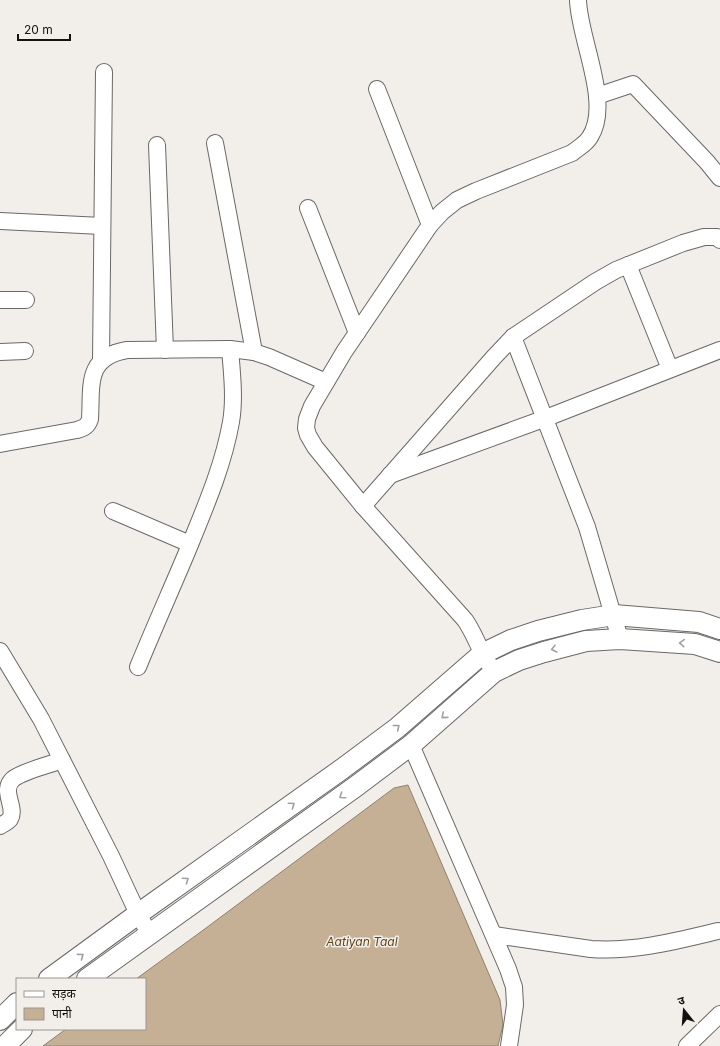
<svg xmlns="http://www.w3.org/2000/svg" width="720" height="1046" font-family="Inter,'Noto Sans Devanagari',sans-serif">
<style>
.water{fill:#c5b095;stroke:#90816d}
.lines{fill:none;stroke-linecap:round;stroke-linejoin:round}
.minor-casing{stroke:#6b6865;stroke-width:18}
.tertiary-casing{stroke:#6b6865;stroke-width:22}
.minor{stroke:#fff;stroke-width:16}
.tertiary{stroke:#fff;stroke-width:20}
.oneway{stroke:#a1a09f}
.labels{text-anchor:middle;stroke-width:3;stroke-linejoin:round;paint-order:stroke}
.water-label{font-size:12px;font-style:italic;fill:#624414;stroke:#f2efeb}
</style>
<rect width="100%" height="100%" fill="#f2efeb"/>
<path class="water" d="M408,785l92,215 3,25 -5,21h-455l23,-17h79v-50h-9l66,-48 192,-143z"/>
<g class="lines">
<defs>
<g id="minor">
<path d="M377,89l53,136"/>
<path d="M597,96l36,-12 74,78 13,16"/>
<path d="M215,143l39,209"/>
<path d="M157,145l8,205"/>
<path d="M308,208l49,125"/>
<path d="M0,221l102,5"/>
<path d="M628,265l42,104"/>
<path d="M0,300h26"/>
<path d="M513,337l74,190 33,112"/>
<path d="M0,352l25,-1"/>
<path d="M101,361l3,-289"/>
<path d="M0,444l77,-14c7,-2 11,-4 13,-11 2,-33 -5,-62 37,-69l103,-1 24,3 15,5 57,25"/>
<path d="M390,475l156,-57 174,-68"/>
<path d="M363,506l131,-149 19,-20 82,-55 21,-12 67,-27 21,-6h13l3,3"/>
<path d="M113,511l77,33"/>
<path d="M0,651l41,68 70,137 27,58 11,19"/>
<path d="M489,664c-10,-14 -14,-30 -24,-44l-102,-114 -48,-59 -7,-12 -2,-7 1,-9 5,-13 32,-54 86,-127 12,-13 15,-12 19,-9 96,-38c6,-5 14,-9 18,-16 22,-34 -11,-98 -12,-137"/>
<path d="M138,667c16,-39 33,-77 49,-115 17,-42 36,-85 44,-130 4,-23 1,-49 -1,-73"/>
<path d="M411,745l97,224 6,18 1,18 -6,41"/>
<path d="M0,826c3,-2 8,-4 10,-7 7,-12 -10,-28 3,-40 10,-8 36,-14 49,-19"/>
<path d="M494,935l97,14c43,3 85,-8 127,-18"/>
<path d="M687,1046l33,-32"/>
</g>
<g id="tertiary">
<path d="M49,979l89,-65 204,-145 55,-41 85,-74 29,-14 27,-9 44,-11 32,-5 85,7 21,7"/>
<path d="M87,979l268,-192 56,-42 83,-73 25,-12 25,-8 42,-11 34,-2 75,5 25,8"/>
<path d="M0,1020l17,-17"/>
<path d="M5,1046l17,-17"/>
</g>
</defs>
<use href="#minor" class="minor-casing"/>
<use href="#tertiary" class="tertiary-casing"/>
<use href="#minor" class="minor"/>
<use href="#tertiary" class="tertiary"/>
</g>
<defs><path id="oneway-chevron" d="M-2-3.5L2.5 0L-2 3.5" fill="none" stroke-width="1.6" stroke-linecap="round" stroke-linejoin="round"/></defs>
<g class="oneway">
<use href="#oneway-chevron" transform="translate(682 643) rotate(-176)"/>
<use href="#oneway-chevron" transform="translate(554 649) rotate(166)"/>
<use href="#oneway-chevron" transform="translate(444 716) rotate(139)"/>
<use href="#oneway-chevron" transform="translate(397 727) rotate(-39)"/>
<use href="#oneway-chevron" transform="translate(342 796) rotate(145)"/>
<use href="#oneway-chevron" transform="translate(292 805) rotate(-35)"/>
<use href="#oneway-chevron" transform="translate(186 880) rotate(-35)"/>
<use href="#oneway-chevron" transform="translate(81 956) rotate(-36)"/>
</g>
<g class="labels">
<g class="water-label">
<text x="362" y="946">Aatiyan Taal</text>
</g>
</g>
<rect x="16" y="978" width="130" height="52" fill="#f2efeb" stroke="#999793"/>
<rect x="24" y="991" width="20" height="6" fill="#ffffff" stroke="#999793"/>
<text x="52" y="998" font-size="12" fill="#131210">सड़क</text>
<rect x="24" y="1008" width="20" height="12" fill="#c5b095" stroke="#999793"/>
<text x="52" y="1018" font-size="12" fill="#131210">पानी</text>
<g transform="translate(684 1010) rotate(343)" stroke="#f2efeb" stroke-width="3" paint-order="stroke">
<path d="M0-3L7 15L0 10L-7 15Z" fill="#131210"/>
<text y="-6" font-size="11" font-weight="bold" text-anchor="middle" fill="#131210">उ</text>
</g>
<path d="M18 34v6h52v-6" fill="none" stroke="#131210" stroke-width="2"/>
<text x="24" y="34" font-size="12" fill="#131210" stroke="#f2efeb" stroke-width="3" paint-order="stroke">20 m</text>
</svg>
